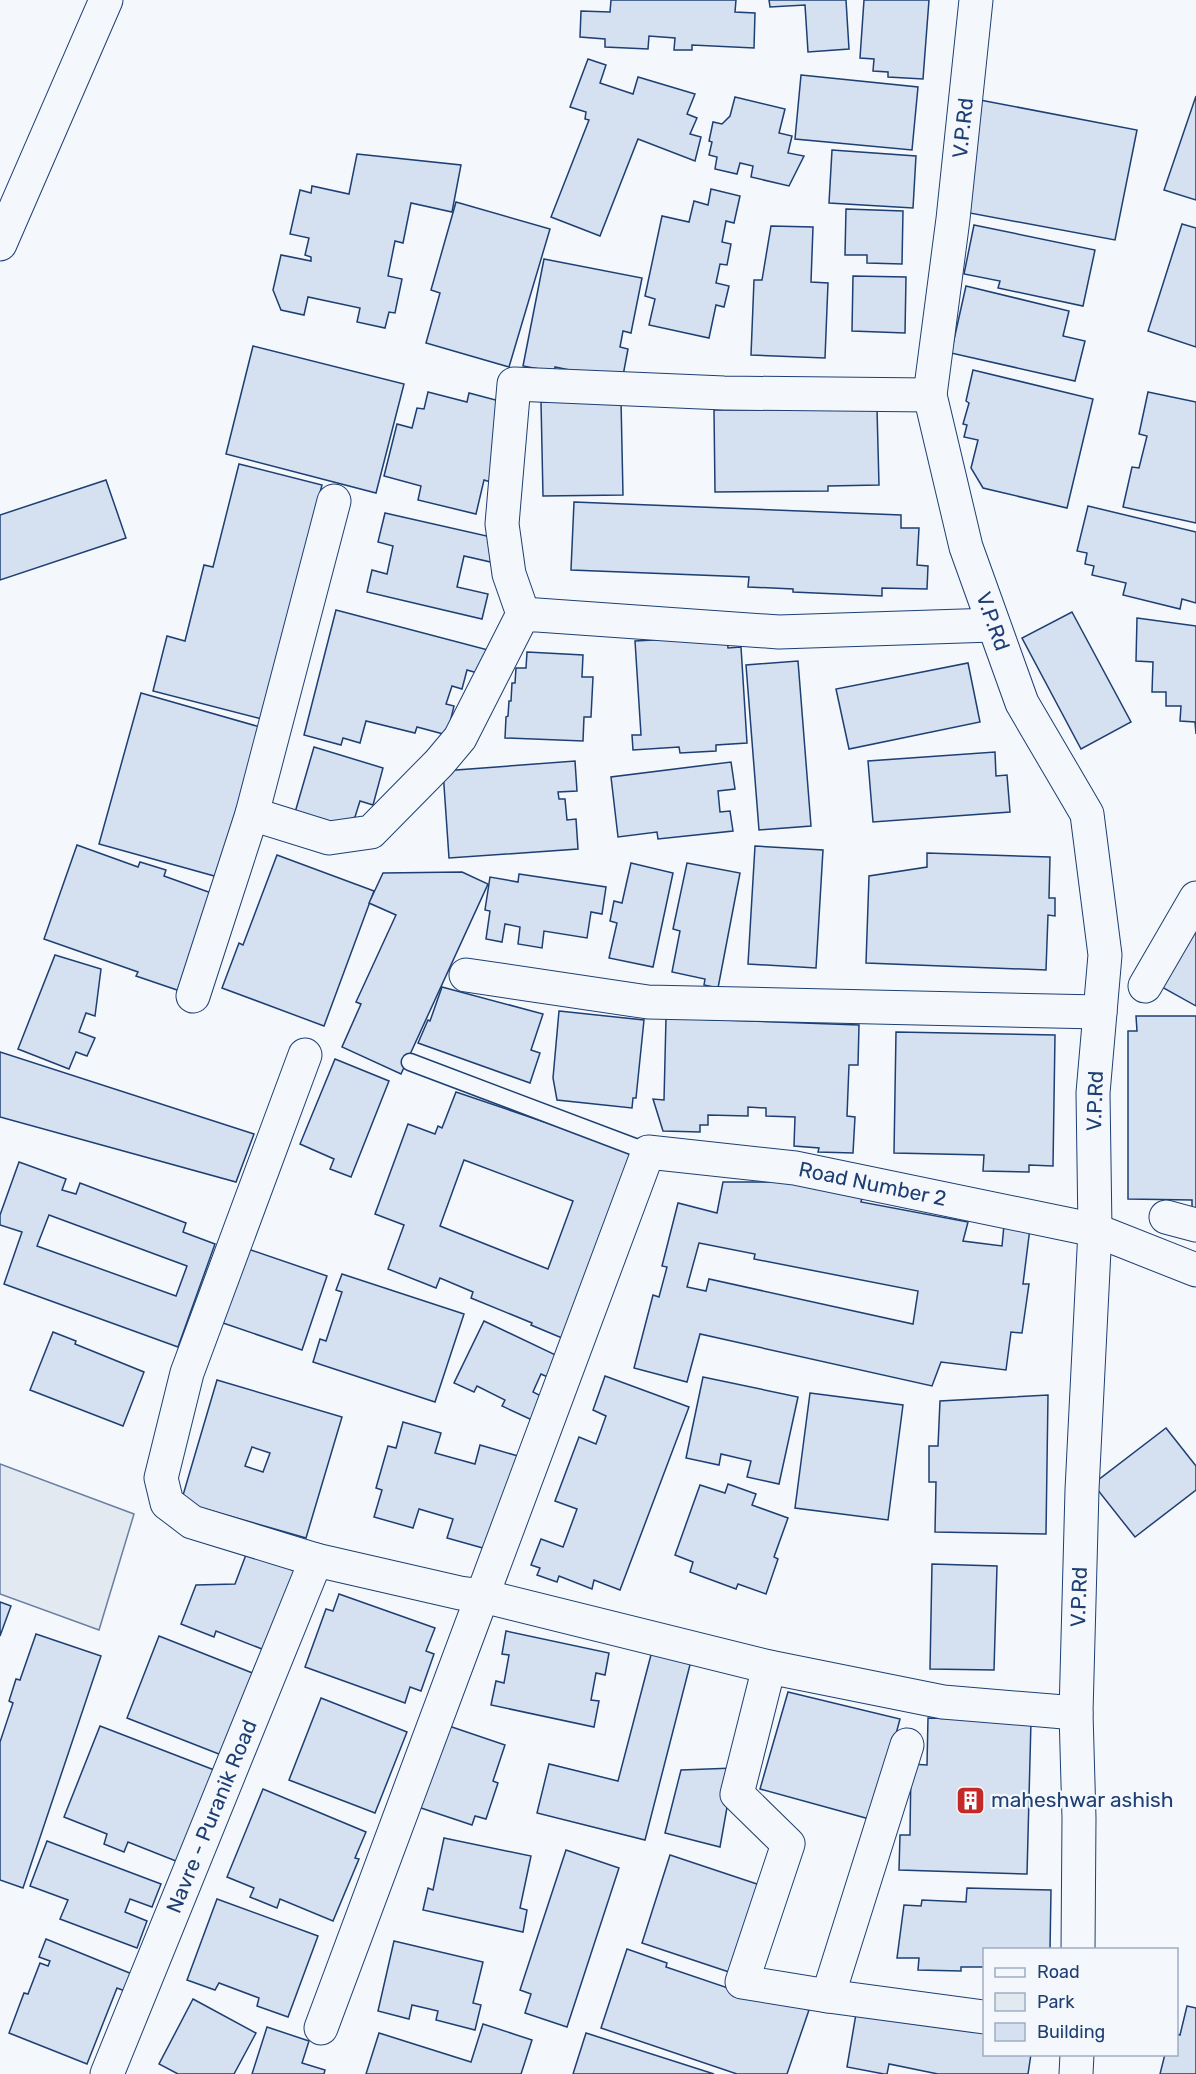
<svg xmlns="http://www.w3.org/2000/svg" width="1196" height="2074" font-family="Rubik,sans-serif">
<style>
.green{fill:#e3e9f0;stroke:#687fa3;stroke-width:1.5}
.building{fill:#d5e0f0;stroke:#1d3f73;stroke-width:1.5;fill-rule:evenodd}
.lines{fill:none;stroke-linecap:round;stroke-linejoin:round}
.service-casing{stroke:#1d3f73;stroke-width:19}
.minor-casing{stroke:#1d3f73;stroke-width:35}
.tertiary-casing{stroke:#1d3f73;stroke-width:35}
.service{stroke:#f4f7fb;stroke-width:16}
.minor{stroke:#f4f7fb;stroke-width:33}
.tertiary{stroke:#f4f7fb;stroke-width:33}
.labels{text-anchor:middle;stroke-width:4.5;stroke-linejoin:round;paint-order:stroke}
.street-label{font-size:21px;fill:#1d3f73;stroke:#f4f7fb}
.poi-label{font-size:21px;fill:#1d3f73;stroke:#f4f7fb;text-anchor:start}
</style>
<rect width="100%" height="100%" fill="#f4f7fb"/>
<path class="green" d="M0,1464l134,50 -35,116 -99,-36z"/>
<g class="building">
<path d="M611,0h125l-1,12 20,1 -1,35 -62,-3v5h-18l1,-12 -26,-2 -1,13 -43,-2v-8l-25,-2 1,-26 29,1z"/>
<path d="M769,0h77l3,49 -41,3 -3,-47 -35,2z"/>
<path d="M864,0h65l-6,79 -35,-2v-5l-15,-1 1,-12 -14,-1z"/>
<path d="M588,59l18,6 -6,18 33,11 5,-17 57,17 -8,20 10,4 -7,16 11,3 -6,24 -57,-22 -38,97 -49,-19 38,-97 -4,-1 1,-7 -16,-5z"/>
<path d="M801,75l117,12 -6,63 -117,-11z"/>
<path d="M1196,96v104l-32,-10z"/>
<path d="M735,97l50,12 -6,24 13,3 -4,17 16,3 -15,30 -38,-9 2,-11 -13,-3 -3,11 -22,-5 2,-12 -8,-2 3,-13 -3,-1 4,-19 9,2 8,-8z"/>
<path d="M980,100l157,30 -22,110 -156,-29z"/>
<path d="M832,150l84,6 -3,52 -84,-5z"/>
<path d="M357,154l104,11 -9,47 -41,-9 -8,40 -8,-2 -7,35 14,3 -7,34 -6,-1 -4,16 -28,-6 3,-14 -52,-11 -4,18 -23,-5 -8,-20 8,-35 30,6v-4l-6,-2 4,-17 -19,-4 10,-44 11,3 1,-7 37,8z"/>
<path d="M711,189l29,7 -6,27 -8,-2 -4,21 9,2 -4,21 -7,-1 -4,19 13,3 -5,21 -8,-2 -7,33 -60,-13 6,-26 -10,-3 17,-80 27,6 5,-21 14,4z"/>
<path d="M456,202l94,27 -41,138 -83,-24 14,-50 -9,-3z"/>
<path d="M846,209l57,2 -1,53 -35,-1v-8h-22z"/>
<path d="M1182,224l14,4v119l-48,-16z"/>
<path d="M974,225l121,25 -12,56 -85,-18 2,-7 -36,-7z"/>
<path d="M771,226l42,1 -2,55 17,1 -3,75 -74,-3 3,-75h8z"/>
<path d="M544,259l98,19 -11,55 -8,-2 -3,16 8,2 -6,32 -67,-14v5l-32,-6z"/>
<path d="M853,276l53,1 -1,56 -53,-2z"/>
<path d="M966,286l103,25 -6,25 22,5 -10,40 -124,-28z"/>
<path d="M253,346l151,38 -28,109 -150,-39z"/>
<path d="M973,370l120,29 -26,109 -84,-20 -12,-20 7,-28 -14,-3 3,-12 -4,-1 6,-21 -3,-2z"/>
<path d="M428,392l39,10 2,-9 38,10 -13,80 -10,-3 -8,34 -58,-14 3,-14 -37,-10 13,-52 15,4 5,-20 7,1z"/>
<path d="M1148,392l48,10v121l-73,-16 9,-40 7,1 8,-32 -8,-2z"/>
<path d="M621,400l2,95 -80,1 -2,-94z"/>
<path d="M877,409l2,76 -51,1v5l-113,1 -1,-82z"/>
<path d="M239,464l83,21 -60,234 -109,-28 14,-55 18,5 19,-76 9,2z"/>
<path d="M106,480l20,58 -126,42v-65z"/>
<path d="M574,502l327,13v13h18l-2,37 11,1 -1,23 -45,-1v8l-89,-4v-3l-45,-2 1,-10 -178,-7z"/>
<path d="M1088,506l108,26v71l-14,-4 -2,10 -57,-14 3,-12 -34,-8 2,-9 -9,-2 2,-11 -10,-2z"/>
<path d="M385,513l115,26 -5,24 -31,-7 -7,31 31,7 -6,25 -115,-27 5,-22 15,4 6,-28 -15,-4z"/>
<path d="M336,610l152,40 -7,24 -14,-4 -5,19 -10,-3 -6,18 8,2 -7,29 -30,-8 -2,6 -49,-12 -6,22 -17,-5 -2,7 -37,-10z"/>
<path d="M1072,612l59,110 -50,27 -59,-111z"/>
<path d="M1137,618l59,8v108l-1,-12 -15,-1 1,-15h-15v-14h-14l1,-30 -17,-1z"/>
<path d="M708,637l19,1 1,10 13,-1 6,96 -31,2v6l-36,2 -1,-6 -46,3 -1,-15h9l-6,-94z"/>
<path d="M527,652l56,3 -1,22h11l-2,40h-7l-1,24 -78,-3 1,-21 2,-1 1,-15h2l1,-18h3l1,-15h10z"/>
<path d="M798,661l13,165 -52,4 -13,-165z"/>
<path d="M968,663l12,59 -131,27 -13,-60z"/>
<path d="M141,693l119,34 -42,150 -119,-33z"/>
<path d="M314,747l69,21 -10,37 -13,-4 -5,16 -17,8 -44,-9z"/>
<path d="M995,752l1,24 11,-1 3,37 -137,10 -5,-61z"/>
<path d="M575,761l2,30 -19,1 1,7h6l2,21 9,-1 2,30 -129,9 -6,-87z"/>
<path d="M731,762l4,27 -17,2 2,21 10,-1 3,20 -75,8 -1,-7 -39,5 -7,-60z"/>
<path d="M77,845l61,22 2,-5 26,8 -2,6 50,18 -34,97 -44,-15 2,-4 -94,-33z"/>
<path d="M755,846l68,4 -7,118 -68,-4z"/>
<path d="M927,853l123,4 -1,41h6v18l-7,-1 -2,55 -180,-7 3,-87 58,-9z"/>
<path d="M277,855l97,36 -50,135 -102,-38 17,-45 4,2z"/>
<path d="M631,863l42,10 -20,94 -44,-9 8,-35 -7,-2 4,-20 8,2z"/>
<path d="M687,863l53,10 -22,115 -14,-3 1,-6 -33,-7 8,-41 -7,-2z"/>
<path d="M462,872l26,12 -87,190 -59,-27 19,-43 -5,-2 40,-87 -27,-12 14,-30z"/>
<path d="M519,874l87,13 -4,27 -11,-2 -4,26 -43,-7 -2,17 -24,-4 2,-17 -15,-3 -3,18 -16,-3 4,-28 -5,-1 5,-33 28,5z"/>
<path d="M1196,918v88l-36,-20z"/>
<path d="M55,955l46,14 -6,47 -9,-3 -7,19 16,6 -8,18 -11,-4 -7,17 -51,-20z"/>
<path d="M442,987l101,27 -12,36 9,3 -10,30 -112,-40 10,-23 2,1z"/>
<path d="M559,1011l85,9 -8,78h-3l-1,10 -75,-8 -4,-22z"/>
<path d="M1136,1016h60v201h-4v-17l-64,-1v-168h9z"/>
<path d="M666,1018l193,7 -1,40h-9l-2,51 8,1 -2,36 -35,-1 1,-4 -25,-2 1,-29 -29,-1v-8l-18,-1v9l-40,-1v10h-8v7l-37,-1 -10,-32 11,1z"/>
<path d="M896,1032l159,3 -2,131 -24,-1v7l-46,-1 1,-16 -90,-2z"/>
<path d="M0,1052l254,82 -18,48 -236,-65z"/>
<path d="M335,1059l54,22 -38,96 -21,-8 4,-10 -34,-15z"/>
<path d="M456,1092l183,62 -77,184 -31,-13 1,-2 -61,-25 2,-6 -33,-14 -4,10 -48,-19 16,-44 -29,-11 33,-90 27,10 3,-8 4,2zM464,1160l109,41 -25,68 -108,-43z"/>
<path d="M19,1162l47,17 -4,11 14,4 4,-11 106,40 -3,9 32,12 -37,103 -174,-63 18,-52 -22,-7v-10zM49,1215l138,51 -11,30 -139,-50z"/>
<path d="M723,1182h62l77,15 -1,5 107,20 -5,19 39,5 2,-21 26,3 -7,56h6l-7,49 -11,-1 -5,38 -65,-8 -9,24 -232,-52 -13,48 -53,-14 19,-73 6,2 8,-30 -5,-1 16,-63 39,10zM699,1243l56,11 -1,5 164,32 -5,33 -204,-45 -3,12 -19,-4z"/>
<path d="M248,1249l79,27 -25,74 -79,-27z"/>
<path d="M342,1274l122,40 -29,88 -122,-40 7,-23 6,2 16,-49 -6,-2z"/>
<path d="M484,1321l78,37 -10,21 -11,-5 -8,18 10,5 -11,23 -30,-14 3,-6 -28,-14 -3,6 -20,-9z"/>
<path d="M53,1332l23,9 -1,3 69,28 -21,54 -93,-36z"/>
<path d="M605,1376l84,31 -69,183 -26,-10 -2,9 -33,-13 -2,6 -20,-7 3,-7 -9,-3 10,-26 22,8 14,-38 -22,-8 24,-64 17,7 10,-28 -13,-6z"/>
<path d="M703,1377l95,20 -19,87 -32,-7 4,-16 -30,-7 -2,11 -33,-7z"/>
<path d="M217,1380l125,37 -36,121 -125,-36zM252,1447l18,6 -7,19 -18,-6z"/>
<path d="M810,1393l93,12 -15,115 -93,-12z"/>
<path d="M1048,1395l-2,139 -111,-2 1,-50h-7v-36h9l2,-45z"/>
<path d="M403,1422l38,11 -6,20 40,11 5,-19 38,11 -28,94 -43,-12 6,-19 -34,-10 -6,19 -39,-11 8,-27 -6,-2 12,-42 8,2z"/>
<path d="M1166,1428l30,38v24l-61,47 -42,-53z"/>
<path d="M728,1484l28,10 -4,11 36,13 -14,39 4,2 -12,35 -28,-10 -2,5 -46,-17 3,-10 -18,-7 25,-70 25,8z"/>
<path d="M247,1552l51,20 -31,79 -51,-20 -2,6 -33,-13 15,-39 39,-1z"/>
<path d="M932,1564l65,2 -3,104 -64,-1z"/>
<path d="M339,1594l96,34 -9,23 8,3 -13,37 -11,-4 -5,16 -100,-36 21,-58 7,2z"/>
<path d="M0,1602l11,4 -11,30z"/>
<path d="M506,1631l103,22 -4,22 -9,-2 -5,27 8,1 -5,26 -103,-22 5,-24 8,2 5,-28 -7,-1z"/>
<path d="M36,1634l65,22 -78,232 -23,-8v-138l13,-39 -4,-2 7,-22 4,1z"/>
<path d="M159,1636l101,40 -31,82 -102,-40z"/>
<path d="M652,1651l39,10 -46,179 -108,-27 12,-49 69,17z"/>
<path d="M788,1692l112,27 -27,101 -113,-31z"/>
<path d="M321,1698l86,34 -32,81 -86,-33z"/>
<path d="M928,1718l103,3 -4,153 -128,-4 1,-35h10l1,-71 16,1z"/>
<path d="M446,1725l59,20 -12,36 5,2 -12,36 -11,-3 -3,9 -54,-18z"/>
<path d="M100,1726l122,47 -36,92 -58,-23 -4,10 -20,-8 3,-10 -43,-17z"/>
<path d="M734,1768l-14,79 -55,-14 16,-63z"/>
<path d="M263,1789l103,43 -11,26 4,1 -26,62 -53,-22 -3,9 -27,-11 4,-9 -27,-11z"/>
<path d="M444,1838l87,18 -11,52 7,2 -4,22 -100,-22 5,-22 5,2z"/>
<path d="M47,1841l114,43 -9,23 -22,-8 -5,13 22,9 -10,27 -77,-29 8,-19 -38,-14z"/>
<path d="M566,1850l53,18 -52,159 -42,-14 6,-19 -11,-4z"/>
<path d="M670,1855l90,30 -28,88 -90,-30z"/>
<path d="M967,1888l84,2 -1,60h-66v17h-23v4l-43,-1 1,-12h-22l7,-53 17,1 1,-6 44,2z"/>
<path d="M217,1899l101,37 -30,81 -31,-11 2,-8 -40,-15 -4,7 -28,-10z"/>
<path d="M46,1939l91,37 -7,17 -13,-5 -30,76 -78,-31 15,-40 4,1 12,-31 8,3 2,-5 -11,-4z"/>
<path d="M394,1941l89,21 -10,41 8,2 -6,25 -39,-10 2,-9 -26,-6 -3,14 -31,-8z"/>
<path d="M627,1949l40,14 -1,4 106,36 1,-4 36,11 -22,64h-50l-136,-46z"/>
<path d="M193,1999l63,34 -22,41h-56l-19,-10z"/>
<path d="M858,2002l126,18v34h47l-3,20h-90l-49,-10 -2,10h-3l-37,-7z"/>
<path d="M1187,2006l9,2v66h-36l5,-20h11v-20l4,1z"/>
<path d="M483,2024l49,16 -11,34h-155l13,-41 92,29z"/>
<path d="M267,2027l42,14 -7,22 23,7 -1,4h-72z"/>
<path d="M586,2033l128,41h-141z"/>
</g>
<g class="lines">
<defs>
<path id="service" d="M410,1062l238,90"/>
<g id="minor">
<path d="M0,244l106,-244"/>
<path d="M523,614l-14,-40 -7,-50 12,-140 210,9 206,2"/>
<path d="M252,814l77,24 42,-6 68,-69 21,-25 63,-124 256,18 214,-7"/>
<path d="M466,975l182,27 452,10"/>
<path d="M1145,986l51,-88"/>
<path d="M193,996l59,-182 82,-313"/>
<path d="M305,1055l-118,318 -26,105 6,25 25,19 124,38 144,33 23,3 286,71 174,35 133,11"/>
<path d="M1166,1217l30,8"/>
<path d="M769,1667l-32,127 51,50 -46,138 86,14 156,21"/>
<path d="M828,1996l79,-251"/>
<path id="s1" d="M321,2028l327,-876 147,16 300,62 101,40"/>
<path id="s2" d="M107,2074l209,-514"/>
</g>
<g id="tertiary">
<path id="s3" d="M976,0l-23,219 -23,176 36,152 56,156 65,111 18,141 -12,138 2,137 -13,260 -6,223 3,105 -1,132"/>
<path d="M1076,2074l1,-20"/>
</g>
</defs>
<use href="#service" class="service-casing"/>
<use href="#minor" class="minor-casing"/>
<use href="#tertiary" class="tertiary-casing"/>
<use href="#service" class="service"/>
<use href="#minor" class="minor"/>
<use href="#tertiary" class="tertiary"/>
</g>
<defs>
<symbol id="building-square" viewBox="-11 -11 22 22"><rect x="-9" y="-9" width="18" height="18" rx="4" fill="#c62828" stroke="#f4f7fb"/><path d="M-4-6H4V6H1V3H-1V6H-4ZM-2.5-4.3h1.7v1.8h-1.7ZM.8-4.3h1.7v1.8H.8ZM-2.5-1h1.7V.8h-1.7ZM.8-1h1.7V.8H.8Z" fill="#fff"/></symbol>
</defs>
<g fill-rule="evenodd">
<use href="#building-square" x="954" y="1784" width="33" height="33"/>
</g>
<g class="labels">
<g class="street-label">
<text transform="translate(963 128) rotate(-84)" y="7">V.P.Rd</text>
<text dy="7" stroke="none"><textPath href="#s3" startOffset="633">V.P.Rd</textPath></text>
<text transform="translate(1095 1101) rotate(-88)" y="7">V.P.Rd</text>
<text dy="7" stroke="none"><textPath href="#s1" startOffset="1162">Road Number 2</textPath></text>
<text transform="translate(1079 1597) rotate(-88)" y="7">V.P.Rd</text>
<text dy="7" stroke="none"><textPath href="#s2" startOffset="278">Navre - Puranik Road</textPath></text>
</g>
<g class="poi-label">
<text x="991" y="1807">maheshwar ashish</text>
</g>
</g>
<rect x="983" y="1948" width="195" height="108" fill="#f4f7fb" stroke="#9eadc5" stroke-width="1.5"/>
<rect x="995" y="1968" width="30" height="9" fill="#f4f7fb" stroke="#9eadc5" stroke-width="1.5"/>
<text x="1037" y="1978" font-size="18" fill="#1d3f73">Road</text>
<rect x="995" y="1993" width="30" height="18" fill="#e3e9f0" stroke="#9eadc5" stroke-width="1.5"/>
<text x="1037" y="2008" font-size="18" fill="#1d3f73">Park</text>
<rect x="995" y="2023" width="30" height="18" fill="#d5e0f0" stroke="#9eadc5" stroke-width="1.5"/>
<text x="1037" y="2038" font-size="18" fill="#1d3f73">Building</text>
</svg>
